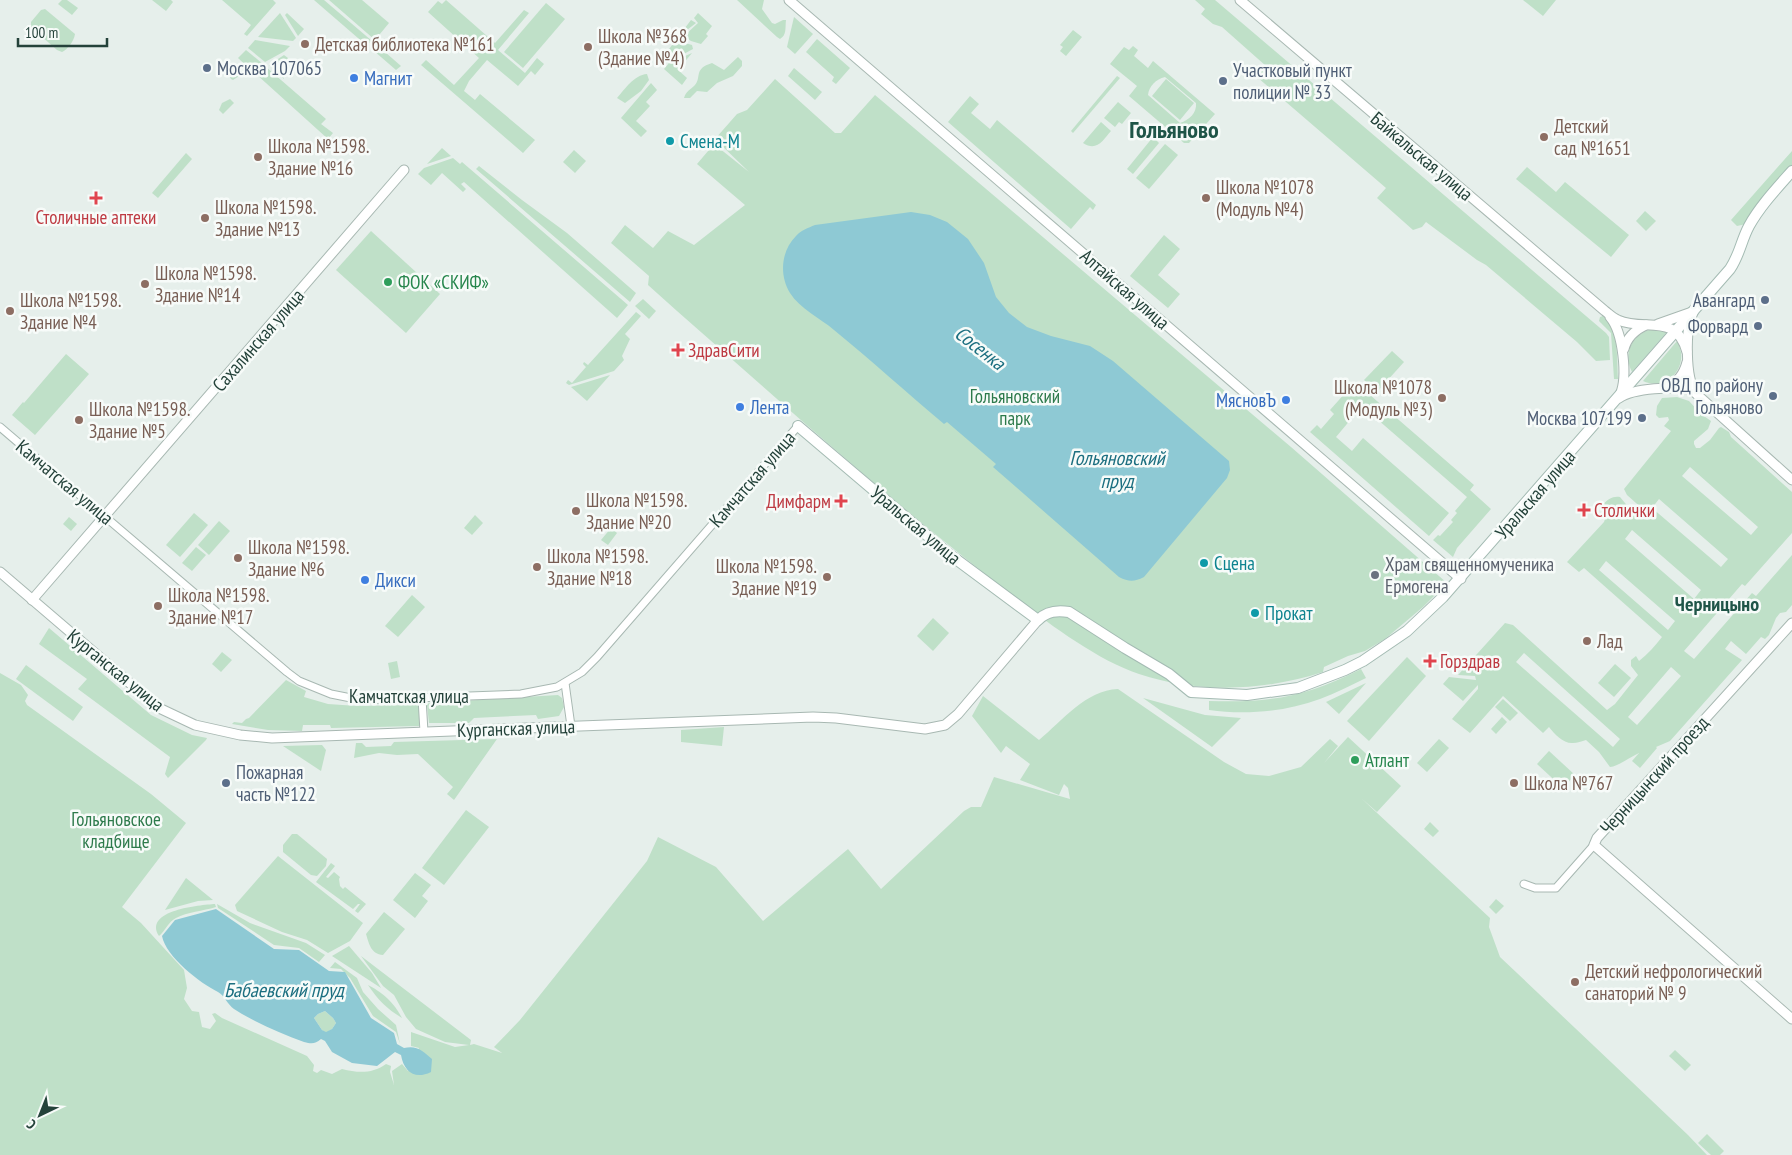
<svg xmlns="http://www.w3.org/2000/svg" width="1792" height="1155" font-family="'PT Sans Narrow',sans-serif">
<style>
.green{fill:#bfe0c8;fill-rule:evenodd}
.water{fill:#8ec9d4;fill-rule:evenodd}
.lines{fill:none;stroke-linecap:round;stroke-linejoin:round}
.minor-casing{stroke:#a8b8b2;stroke-width:9}
.tertiary-casing{stroke:#a8b8b2;stroke-width:11}
.secondary-casing{stroke:#a4bbb3;stroke-width:12}
.minor{stroke:#fff;stroke-width:7}
.tertiary{stroke:#fff;stroke-width:9}
.secondary{stroke:#fff;stroke-width:10}
.education-dot{fill:#8d6e63;stroke:#f7fbf9;stroke-width:2}
.service-dot{fill:#5c6f8a;stroke:#f7fbf9;stroke-width:2}
.shop-dot{fill:#3f7fe0;stroke:#f7fbf9;stroke-width:2}
.culture-dot{fill:#0f9aa8;stroke:#f7fbf9;stroke-width:2}
.health-dot{fill:#e0444e;stroke:#f7fbf9;stroke-width:2}
.leisure-dot{fill:#2e9e5b;stroke:#f7fbf9;stroke-width:2}
.worship-dot{fill:#6b7280;stroke:#f7fbf9;stroke-width:2}
.labels{text-anchor:middle;stroke-width:5;stroke-linejoin:round;paint-order:stroke}
.education-label{font-size:19px;fill:#785e54;stroke:#f7fbf9;text-anchor:start}
.service-label{font-size:19px;fill:#4e5e75;stroke:#f7fbf9;text-anchor:end}
.shop-label{font-size:19px;fill:#366cbe;stroke:#f7fbf9;text-anchor:start}
.culture-label{font-size:19px;fill:#0d838f;stroke:#f7fbf9;text-anchor:start}
.street-label{font-size:19px;fill:#24423a;stroke:#f7fbf9}
.health-label{font-size:19px;fill:#be3a42;stroke:#f7fbf9;text-anchor:start}
.leisure-label{font-size:19px;fill:#27864d;stroke:#f7fbf9;text-anchor:start}
.park-label{font-size:19px;fill:#2d7a4b;stroke:#f7fbf9}
.worship-label{font-size:19px;fill:#5b616d;stroke:#f7fbf9;text-anchor:start}
.water-label{font-size:20px;font-style:italic;fill:#1c6f80;stroke:#f7fbf9}
.neighbourhood-label{font-size:20px;font-weight:bold;fill:#1f5548;stroke:#f7fbf9}
.district-label{font-size:24px;font-weight:bold;fill:#1f5548;stroke:#f7fbf9}
</style>
<rect width="100%" height="100%" fill="#e6efeb"/>
<g class="green">
<path d="M62,0h5l11,8 -6,7 -14,-11z"/>
<path d="M152,0h19l2,2 -7,9z"/>
<path d="M222,0h51l3,3 -29,33 -3,-2 7,-9z"/>
<path d="M314,0h10l48,41 -6,4z"/>
<path d="M329,0h33l27,23 -14,17z"/>
<path d="M446,0l49,43 29,-33 5,3 -31,37 27,23 12,-15 7,6 -9,11 -4,-4 -13,15 -31,-26 -18,21 -5,10 11,9 5,-6 55,46 -12,13 -102,-88 5,-5 28,25 25,-27 -51,-46 10,-11 4,3z"/>
<path d="M737,0h27l-2,9 10,14 3,1 8,-4h3c-1,8 1,15 -6,19l-3,-2z"/>
<path d="M1195,0h20l391,333 3,4 1,23 -14,1 -19,-19 -91,-77 -9,-5 -51,-38 -4,5 -9,3 -36,-32 9,-10 -129,-111 9,-11 -44,-39 -9,-3 -12,-10 4,-5z"/>
<path d="M1523,0h33l-13,16z"/>
<path d="M546,3l19,16 -42,49 -19,-16z"/>
<path d="M45,9l30,25c-1,7 -7,15 -13,18l-5,-2 -26,-23v-5l10,-12z"/>
<path d="M280,13l16,25 -3,3 -35,-4z"/>
<path d="M287,13l17,16 -6,7 -13,-21z"/>
<path d="M698,13l14,13 -6,8 2,2 -7,8 -10,-3 -7,-5 14,-13 -4,-5z"/>
<path d="M794,17l19,17 -18,20 -8,-7z"/>
<path d="M691,20l5,3 -13,10 2,10 7,2 1,4 -30,16 -2,-4 2,-4z"/>
<path d="M1073,30l9,7 -16,19 -6,-5 3,-4 -3,-2z"/>
<path d="M817,39l33,29 -14,16 -4,-3 2,-4 -28,-25z"/>
<path d="M255,40l35,6 -5,5 -20,11 -17,-14z"/>
<path d="M377,45l24,21 -5,4 -22,-19z"/>
<path d="M1133,46l5,4 -4,6 14,12 5,-7 62,53 -26,29h-5l-55,-47 8,-10 -27,-22 14,-17 5,3zM1165,77l31,26c1,10 -7,17 -16,20l-32,-28c1,-9 8,-16 17,-18z"/>
<path d="M246,50l17,14 -11,7 -14,-13z"/>
<path d="M692,53l-14,17 9,8 -5,7 -18,-16 5,-6z"/>
<path d="M284,55l4,3 -6,10 2,11 -15,-14z"/>
<path d="M738,57l4,4v5l-9,10 -16,7 -10,9 -10,-1 -7,7h-6c2,-7 6,-8 11,-13 7,-8 -2,-16 17,-22l12,7z"/>
<path d="M234,64l10,9 -11,7 -2,-1c-4,-6 -2,-11 3,-15z"/>
<path d="M266,67l60,52 -5,5 12,9 -5,6 -72,-65z"/>
<path d="M794,68l28,24 -7,8 -27,-24z"/>
<path d="M647,74l2,6 -8,11 -16,12 -8,-5c8,-9 17,-23 30,-24z"/>
<path d="M1117,76l3,2 -47,55 -2,-2z"/>
<path d="M775,79l60,54h6l34,-38 416,352 156,136 -24,24 -38,32 -20,12 -17,5 -24,11 -1,5c-59,19 -124,22 -184,2 -50,-17 -108,-64 -150,-97 -108,-84 -209,-176 -312,-266l-29,-26 1,-9 -38,-33 14,-18 28,23 15,-17 26,14 51,-40 -48,-41 17,-20 35,28 -34,-33 22,-25 10,-4z"/>
<path d="M1166,79l28,24 -14,17 -28,-24z"/>
<path d="M651,83l6,7 -11,12 4,4 -14,15 11,10 -6,6 -20,-19z"/>
<path d="M970,96l9,8 -8,9 19,16 7,-9 99,85 -3,5 -3,-3 -19,22 -123,-107z"/>
<path d="M230,99l4,4 -11,11 -4,-4 3,-7z"/>
<path d="M1118,102l13,11 -9,11 -3,-2 -4,5 -11,-9z"/>
<path d="M1101,122l10,9c-8,9 -14,21 -28,12z"/>
<path d="M1153,137l6,6 -26,31 -6,-5z"/>
<path d="M1165,144l13,11 -29,34 -13,-11z"/>
<path d="M442,148l9,8 -24,8z"/>
<path d="M574,150l12,11 -11,12 -12,-11z"/>
<path d="M1792,151v15l-34,39 -12,19 -9,2 -6,-6z"/>
<path d="M186,153l6,6 -34,39 -6,-5z"/>
<path d="M453,158l7,6 2,-2 166,143 -11,13 -153,-136 -3,2 5,5 -3,3 -21,-19 -11,12 -13,-11 6,-6z"/>
<path d="M479,166l43,34 45,33 69,60 -6,9 -154,-133z"/>
<path d="M1527,167l29,25 9,-10 64,53 -18,22 -95,-78z"/>
<path d="M1645,211l11,10 -10,10 -10,-10z"/>
<path d="M371,231l69,63 -34,39 -70,-63z"/>
<path d="M1164,235l16,14 -22,26 22,19 -12,14 -38,-32z"/>
<path d="M643,299l13,12 -7,8 -14,-13z"/>
<path d="M636,312l5,4 -16,18 5,5 -8,17 2,4 -10,11 -45,14 -3,-2 2,-3 4,3 14,-16 -3,-3 1,-2 4,3z"/>
<path d="M1603,316c16,9 14,46 15,63h-4l-3,-46 -12,-12 1,-4z"/>
<path d="M1649,330h10l8,2 -35,40c-9,-18 -1,-36 17,-42z"/>
<path d="M1677,341c14,24 -9,51 -34,40z"/>
<path d="M1392,351l12,11 -27,30 -13,-12z"/>
<path d="M66,354l23,20 -54,61 -23,-20 11,-13 1,1z"/>
<path d="M610,375l-23,26 -16,-14z"/>
<path d="M1355,382l119,103 -4,5 21,19 -34,39 -4,9 -20,-17 5,-5 2,1 13,-14 -2,-2 6,-7 -2,-2 12,-14 -105,-91 -26,31 16,14 11,-13 86,75 -20,23 -119,-104 7,-7 4,4 13,-15 -4,-4z"/>
<path d="M1677,397l12,4 12,13 10,7 -3,8 -14,12v3l2,4h4l10,-8 9,-12 2,-1 8,5 2,5 61,55v41l-47,53 -3,-2 -58,67 10,8 58,-66 4,3 36,-41v50l-6,7 -6,1 -4,5 -7,17 -4,4 -4,-2 -15,17 -15,-13 -6,8 17,11 -72,81 -14,6 1,1 -17,20 -8,-7 7,-8c-9,4 -20,13 -29,14l-11,-15 -13,-12c-4,1 -9,3 -13,3 -9,1 -19,-9 -24,-16l-6,6 -40,-37 -33,37 -18,-14 26,-30v-4l-15,16 -20,-17 6,-7 27,3 -1,-4 -17,-1 47,-52 8,2 94,85 8,-6 23,-29 -7,-9v-6l5,-4 3,5c9,-7 16,-15 23,-24l-78,-69 -5,4 -12,-10 37,-40 2,-6 -3,-12c6,-5 9,-8 17,-7l15,18h6l4,-4 -18,-16 -3,-6 47,-58 -7,-5 5,-6 -1,-3 -9,1 -3,-3 1,-9 5,-8zM1690,467l68,60 -7,8 -69,-59zM1659,499l69,60 -7,8 -69,-59zM1632,530l69,60 -7,9 -69,-60zM1606,561l69,60 -7,9 -69,-60zM1524,653l96,86 -7,8 -97,-85zM1671,667l10,9 -44,49 -9,-8z"/>
<path d="M194,513l14,12 -28,32 -14,-12z"/>
<path d="M475,515l8,8 -11,12 -8,-7z"/>
<path d="M69,517l8,7 -6,7 -8,-7z"/>
<path d="M219,521l11,10 -21,24 -11,-10z"/>
<path d="M611,528l6,5 -9,12 -7,-5z"/>
<path d="M196,547l10,8 -14,16 -10,-8z"/>
<path d="M412,595l13,12 -27,30 -13,-11z"/>
<path d="M933,618l16,15 -16,18 -16,-15z"/>
<path d="M49,628l102,87 41,20 15,3 -1,2 -38,38 -3,-4 5,-17 -92,-68 9,-10 -48,-35z"/>
<path d="M222,652l10,8 -11,12 -9,-8z"/>
<path d="M1407,657l19,19 -57,65 -22,-20z"/>
<path d="M397,661l3,16 -9,2 -3,-16z"/>
<path d="M1615,664l16,14 -17,19 -16,-14z"/>
<path d="M26,665l57,42 -10,14 -57,-42z"/>
<path d="M1361,669l5,9c-15,7 -30,15 -46,21 -35,13 -75,16 -111,11v-9c62,2 96,-4 152,-32z"/>
<path d="M0,673l21,12 7,10 -3,6 2,4 124,89 35,29 -64,84 19,16 43,47 3,18 -3,11 8,12 7,1 3,15 8,2 6,-8 -4,-7 3,-1 7,5 85,38 7,9 -1,6 4,2 4,-3 11,4 10,-5c16,4 30,5 44,-5l5,2 -1,6 4,13 -2,-14 10,-7 6,7 11,-23 -8,-2v-14l44,15 14,-2 -24,-3 -29,-13 -10,-12 -12,-22 -11,-9 -22,-30 110,84 -1,5 4,-1 28,9 -8,-6 26,-27 127,-159 11,-24 58,30 47,54 85,-72 33,40 83,-78 7,-4h10l13,-30 76,22 -2,-11 -4,-4 -5,11 -39,-15 10,-16 -24,-18 -5,7 -29,-37 11,-20 56,44c23,-19 47,-50 79,-51l106,73 22,12 23,2 32,-9 29,-28 8,7 -14,17 24,-26 53,49 -24,26 -16,-14 129,120 -1,9 11,30 188,178 19,20h-1707z"/>
<path d="M286,680l20,11 -2,6 24,7 29,2 62,-1 2,18 -2,3 -88,2 -1,-3h-27l-1,6 -34,-1 -36,-6 2,-2 8,1 4,-4 3,-1z"/>
<path d="M1366,683l-27,31 -13,-12z"/>
<path d="M558,695l4,3 2,9 -5,9 -21,3 -2,-4 -62,3 -5,5h-40l-2,-18 2,-2z"/>
<path d="M1143,698l62,17 36,3 -29,29z"/>
<path d="M1503,699l15,14 -8,8 -15,-14z"/>
<path d="M1502,717l5,5 -11,12 -5,-5z"/>
<path d="M724,727l-2,19 -41,-4v-12z"/>
<path d="M497,739l-43,61 -7,-6 6,-7 -35,-33 -21,1 -18,-2 -25,5 2,-15h6l4,4 25,-1 3,-4z"/>
<path d="M1439,739l10,9 -22,24 -10,-9z"/>
<path d="M322,745l4,5 -5,21 -38,-25z"/>
<path d="M1549,751l26,24 -12,13 -26,-24z"/>
<path d="M466,810l23,17 -45,58 -22,-17z"/>
<path d="M1430,822l9,9 -6,6 -9,-8z"/>
<path d="M292,834h5l30,25 -1,7 -9,10 -6,-1 -28,-23v-7z"/>
<path d="M278,856l85,67 -13,18 -22,12 -21,-13 -25,-8 -45,-21 -2,-6z"/>
<path d="M331,863l4,3 -9,11 2,1 6,-6 6,5 -1,2 1,7 3,3 2,-2 21,17 -8,9 -3,-2 5,-7h-2l-5,5 -37,-27z"/>
<path d="M415,873l16,12 -9,11 6,5 -13,17 -22,-18z"/>
<path d="M186,878l27,22 -15,1 -33,9z"/>
<path d="M1496,899l8,7 -8,8 -7,-7z"/>
<path d="M215,904l1,3c-13,4 -29,5 -40,11 -8,4 -11,13 -17,18 -16,-26 41,-31 56,-32z"/>
<path d="M217,904l33,19 56,20 19,12 -6,7 -20,-14 -25,-3 -56,-37z"/>
<path d="M384,912l21,17 -22,26c-12,-1 -14,-11 -17,-21z"/>
<path d="M349,946l23,27 9,15 -49,-32z"/>
<path d="M335,962l22,16 6,14 15,17 18,16 4,19 -4,-12 -23,-16 -23,-38 -9,-9 -11,-1z"/>
<path d="M368,985c17,9 25,17 34,33 -15,-9 -24,-18 -34,-33z"/>
<path d="M325,1011l8,7 3,5 -4,6 -6,4 -4,-3 -8,-12 4,-4z"/>
<path d="M1675,1050l16,15 -6,6 -16,-15z"/>
<path d="M1707,1134l17,17 -4,4h-9l-13,-12z"/>
</g>
<g class="water">
<path d="M911,212l19,3 17,7 21,17 16,24 12,34 13,16 18,14 24,9 39,10 23,15 116,100 1,9 -3,8 -83,99c-10,5 -15,5 -25,0l-126,-110 3,-3 -49,-42 -3,2c-37,-31 -73,-64 -110,-94 -14,-12 -34,-21 -44,-37 -11,-18 -9,-42 6,-57 5,-6 12,-8 19,-11z"/>
<path d="M216,909l58,40 25,1 30,21 16,1 26,46 23,15 3,11 7,4c13,-3 19,3 28,11l-1,13c-16,8 -27,0 -30,-17l-6,-3 -18,14 -25,-3 -20,-11 -7,-11 -4,-2c-6,5 -9,5 -17,3 -24,-9 -48,-19 -70,-33 -6,-4 -10,-14 -16,-17 -18,-9 -52,-35 -56,-56l13,-16zM325,1011l8,7 3,5 -4,6 -6,3 -4,-2 -8,-12 4,-4z"/>
</g>
<g class="lines">
<defs>
<g id="minor">
<path d="M0,427l287,245 12,9 32,13 30,6 160,-6 36,-7 25,-15 15,-15 201,-231"/>
<path d="M565,683l6,43"/>
<path d="M422,698l2,34"/>
<path d="M1524,884l11,4h21l38,-43"/>
</g>
<g id="tertiary">
<path d="M789,0l672,579"/>
<path d="M1240,0l365,311c4,3 8,7 13,9 27,12 58,-8 69,32"/>
<path d="M1693,313c-8,15 -8,66 3,80"/>
<path d="M1610,317c13,15 18,60 10,78"/>
<path d="M1658,324l34,-12"/>
<path d="M1624,349c3,-12 11,-19 22,-24"/>
<path d="M1666,387c11,-4 18,-13 21,-25"/>
<path d="M1619,398c14,-10 56,-12 73,-8l100,90"/>
<path d="M0,572l159,136 36,17 45,10 32,3 541,-21 23,1 89,11 20,-4 13,-11 80,-94"/>
<path d="M32,600l372,-430"/>
<path d="M1792,623l-195,215 -3,7 198,174"/>
</g>
<path id="secondary" d="M798,426l151,128 89,66c9,-9 19,-10 31,-8l56,36 44,26 22,18 56,3 51,-7 47,-18 18,-9 44,-30 36,-34 287,-328c10,-15 11,-28 19,-43 11,-20 28,-38 43,-55"/>
</defs>
<use href="#minor" class="minor-casing"/>
<use href="#tertiary" class="tertiary-casing"/>
<use href="#secondary" class="secondary-casing"/>
<use href="#minor" class="minor"/>
<use href="#tertiary" class="tertiary"/>
<use href="#secondary" class="secondary"/>
</g>
<g class="education-dot">
<circle cx="305" cy="44" r="5"/>
<circle cx="588" cy="47" r="5"/>
<circle cx="1544" cy="137" r="5"/>
<circle cx="258" cy="157" r="5"/>
<circle cx="1206" cy="198" r="5"/>
<circle cx="205" cy="218" r="5"/>
<circle cx="145" cy="284" r="5"/>
<circle cx="10" cy="311" r="5"/>
<circle cx="1442" cy="398" r="5"/>
<circle cx="79" cy="420" r="5"/>
<circle cx="576" cy="511" r="5"/>
<circle cx="238" cy="558" r="5"/>
<circle cx="537" cy="567" r="5"/>
<circle cx="827" cy="577" r="5"/>
<circle cx="158" cy="606" r="5"/>
<circle cx="1587" cy="641" r="5"/>
<circle cx="1514" cy="783" r="5"/>
<circle cx="1575" cy="982" r="5"/>
</g>
<g class="service-dot">
<circle cx="207" cy="68" r="5"/>
<circle cx="1223" cy="81" r="5"/>
<circle cx="1765" cy="300" r="5"/>
<circle cx="1758" cy="326" r="5"/>
<circle cx="1773" cy="396" r="5"/>
<circle cx="1642" cy="418" r="5"/>
<circle cx="226" cy="783" r="5"/>
</g>
<g class="shop-dot">
<circle cx="354" cy="78" r="5"/>
<circle cx="1286" cy="400" r="5"/>
<circle cx="740" cy="407" r="5"/>
<circle cx="365" cy="580" r="5"/>
</g>
<g class="culture-dot">
<circle cx="670" cy="141" r="5"/>
<circle cx="1204" cy="563" r="5"/>
<circle cx="1255" cy="613" r="5"/>
</g>
<g class="health-dot">
<path d="M93.5 190.5h5v5h5v5h-5v5h-5v-5h-5v-5h5z"/>
<path d="M675.5 342.5h5v5h5v5h-5v5h-5v-5h-5v-5h5z"/>
<path d="M838.5 493.5h5v5h5v5h-5v5h-5v-5h-5v-5h5z"/>
<path d="M1581.5 502.5h5v5h5v5h-5v5h-5v-5h-5v-5h5z"/>
<path d="M1427.5 653.5h5v5h5v5h-5v5h-5v-5h-5v-5h5z"/>
</g>
<g class="leisure-dot">
<circle cx="388" cy="282" r="5"/>
<circle cx="1355" cy="760" r="5"/>
</g>
<circle class="worship-dot" cx="1375" cy="575" r="5"/>
<g class="labels">
<g class="education-label">
<text x="598" y="43">Школа №368<tspan x="598" dy="22">(Здание №4)</tspan></text>
<text x="315" y="51">Детская библиотека №161</text>
<text x="1554" y="133">Детский<tspan x="1554" dy="22">сад №1651</tspan></text>
<text x="268" y="153">Школа №1598.<tspan x="268" dy="22">Здание №16</tspan></text>
<text x="1216" y="194">Школа №1078<tspan x="1216" dy="22">(Модуль №4)</tspan></text>
<text x="215" y="214">Школа №1598.<tspan x="215" dy="22">Здание №13</tspan></text>
<text x="155" y="280">Школа №1598.<tspan x="155" dy="22">Здание №14</tspan></text>
<text x="20" y="307">Школа №1598.<tspan x="20" dy="22">Здание №4</tspan></text>
<text x="1432" y="394" text-anchor="end">Школа №1078<tspan x="1432" dy="22">(Модуль №3)</tspan></text>
<text x="89" y="416">Школа №1598.<tspan x="89" dy="22">Здание №5</tspan></text>
<text x="586" y="507">Школа №1598.<tspan x="586" dy="22">Здание №20</tspan></text>
<text x="248" y="554">Школа №1598.<tspan x="248" dy="22">Здание №6</tspan></text>
<text x="547" y="563">Школа №1598.<tspan x="547" dy="22">Здание №18</tspan></text>
<text x="817" y="573" text-anchor="end">Школа №1598.<tspan x="817" dy="22">Здание №19</tspan></text>
<text x="168" y="602">Школа №1598.<tspan x="168" dy="22">Здание №17</tspan></text>
<text x="1597" y="648">Лад</text>
<text x="1524" y="790">Школа №767</text>
<text x="1585" y="978">Детский нефрологический<tspan x="1585" dy="22">санаторий № 9</tspan></text>
</g>
<g class="service-label">
<text x="217" y="75" text-anchor="start">Москва 107065</text>
<text x="1233" y="77" text-anchor="start">Участковый пункт<tspan x="1233" dy="22">полиции № 33</tspan></text>
<text x="1755" y="307">Авангард</text>
<text x="1748" y="333">Форвард</text>
<text x="1763" y="392">ОВД по району<tspan x="1763" dy="22">Гольяново</tspan></text>
<text x="1632" y="425">Москва 107199</text>
<text x="236" y="779" text-anchor="start">Пожарная<tspan x="236" dy="22">часть №122</tspan></text>
</g>
<g class="shop-label">
<text x="364" y="85">Магнит</text>
<text x="1276" y="407" text-anchor="end">МясновЪ</text>
<text x="750" y="414">Лента</text>
<text x="375" y="587">Дикси</text>
</g>
<g class="culture-label">
<text x="680" y="148">Смена-М</text>
<text x="1214" y="570">Сцена</text>
<text x="1265" y="620">Прокат</text>
</g>
<g class="street-label">
<text transform="translate(1422 156) rotate(40)" y="7">Байкальская улица</text>
<text transform="translate(1125 289) rotate(41)" y="7">Алтайская улица</text>
<text transform="translate(258 340) rotate(-49)" y="7">Сахалинская улица</text>
<text transform="translate(752 479) rotate(-49)" y="7">Камчатская улица</text>
<text transform="translate(65 482) rotate(40)" y="7">Камчатская улица</text>
<text transform="translate(1535 494) rotate(-49)" y="7">Уральская улица</text>
<text transform="translate(916 525) rotate(40)" y="7">Уральская улица</text>
<text transform="translate(116 670) rotate(39)" y="7">Курганская улица</text>
<text x="409" y="703">Камчатская улица</text>
<text transform="translate(516 728) rotate(-2)" y="7">Курганская улица</text>
<text transform="translate(1654 775) rotate(-48)" y="7">Черницынский проезд</text>
</g>
<g class="health-label">
<text x="96" y="224" text-anchor="middle">Столичные аптеки</text>
<text x="688" y="357">ЗдравСити</text>
<text x="831" y="508" text-anchor="end">Димфарм</text>
<text x="1594" y="517">Столички</text>
<text x="1440" y="668">Горздрав</text>
</g>
<g class="leisure-label">
<text x="398" y="289">ФОК «СКИФ»</text>
<text x="1365" y="767">Атлант</text>
</g>
<g class="park-label">
<text x="1015" y="403">Гольяновcкий<tspan x="1015" dy="22">парк</tspan></text>
<text x="116" y="826">Гольяновское<tspan x="116" dy="22">кладбище</tspan></text>
</g>
<g class="worship-label">
<text x="1385" y="571">Храм священномученика<tspan x="1385" dy="22">Ермогена</tspan></text>
</g>
<g class="water-label">
<text transform="translate(980 348) rotate(38)" y="7">Сосенка</text>
<text x="1117" y="465">Гольяновский<tspan x="1117" dy="23">пруд</tspan></text>
<text x="284" y="997">Бабаевский пруд</text>
</g>
<g class="neighbourhood-label">
<text x="1717" y="611">Черницыно</text>
</g>
<g class="district-label">
<text x="1174" y="138">Гольяново</text>
</g>
</g>
<g transform="translate(40 1115) rotate(223)" stroke="#f7fbf9" stroke-width="4" paint-order="stroke">
<path d="M0-4L9 19L0 12L-9 19Z" fill="#24423a"/>
<text y="-8" font-size="14" font-weight="bold" text-anchor="middle" fill="#24423a">С</text>
</g>
<path d="M18 38v8h89v-8" fill="none" stroke="#24423a" stroke-width="2.5"/>
<text x="25" y="38" font-size="15" fill="#24423a" stroke="#f7fbf9" stroke-width="4" paint-order="stroke">100 m</text>
</svg>
